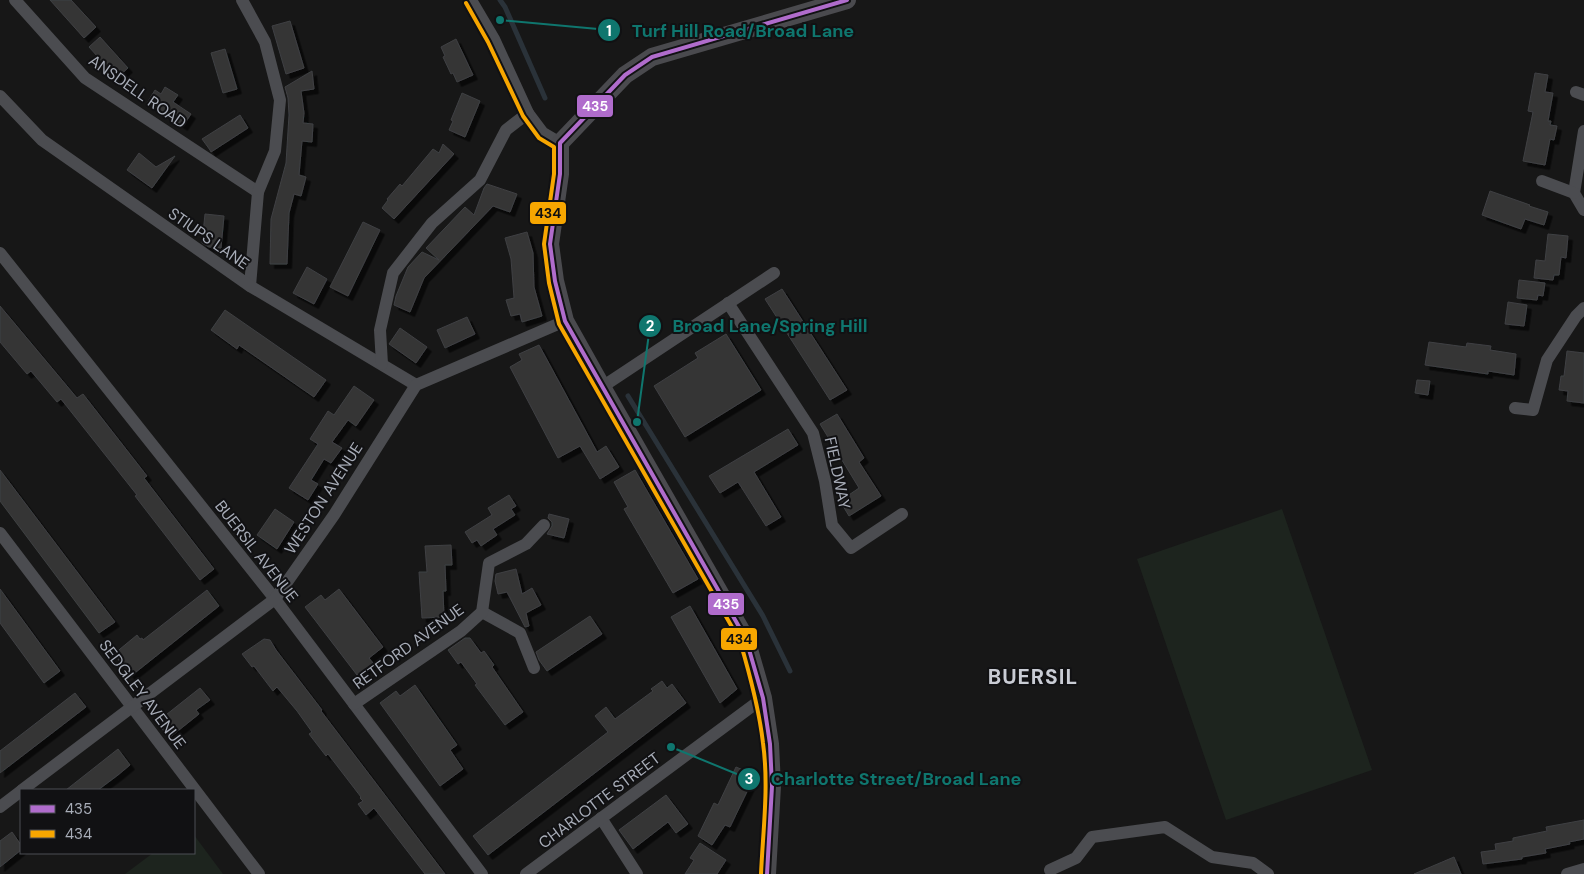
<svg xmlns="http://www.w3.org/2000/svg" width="1584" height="874" font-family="'DM Sans',sans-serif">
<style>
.green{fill:#1d241e}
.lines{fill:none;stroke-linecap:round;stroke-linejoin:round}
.stream{stroke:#2a3239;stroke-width:5}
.building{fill:#353536;stroke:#3f4043;filter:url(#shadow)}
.street{stroke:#4b4c50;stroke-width:12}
.secondary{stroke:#4a4a4e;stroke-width:18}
.bus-1-casing{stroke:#111113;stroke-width:8}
.bus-2-casing{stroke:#111113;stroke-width:8}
.bus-1{stroke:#b06ccc;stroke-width:4}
.bus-2{stroke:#f7a600;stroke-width:4}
.labels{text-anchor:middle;stroke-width:4;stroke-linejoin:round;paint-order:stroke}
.street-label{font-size:16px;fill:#a8adb8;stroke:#111113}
.district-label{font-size:21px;font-weight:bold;letter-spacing:1px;fill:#c9ccd4;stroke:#111113}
.leader{fill:none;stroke:#0f766e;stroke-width:2}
.callout-dot{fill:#0f766e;stroke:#111113;stroke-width:2}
.mark-label{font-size:15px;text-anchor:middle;font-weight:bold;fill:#fff}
.callout-label{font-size:18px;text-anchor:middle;font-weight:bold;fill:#0f766e;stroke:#111113;stroke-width:4;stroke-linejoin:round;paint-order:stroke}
.line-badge{stroke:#111113;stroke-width:2}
.badge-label{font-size:14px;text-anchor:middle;font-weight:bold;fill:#fff}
.pale-badge-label{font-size:14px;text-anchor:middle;font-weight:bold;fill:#111}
</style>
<defs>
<filter id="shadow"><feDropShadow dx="4.5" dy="4.5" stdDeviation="0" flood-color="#0009"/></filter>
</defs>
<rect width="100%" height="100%" fill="#171717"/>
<g class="green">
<path d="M1282,509l90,261 -146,50 -89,-261z"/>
<path d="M194,835l29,39h-98l28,-21h41z"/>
</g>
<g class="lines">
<g class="stream">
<path d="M500,0l5,7 40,91"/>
<path d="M628,396l135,220 27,55"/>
</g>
</g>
<g class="building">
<path d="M50,0h21l25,27 -12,11z"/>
<path d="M290,21l14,47 -18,6 -14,-48z"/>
<path d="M100,37l28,31 -11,10 -28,-31z"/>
<path d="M456,39l17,36 -16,7 -4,-9 -2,1 -8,-17 2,-1 -4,-9z"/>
<path d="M225,49l12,40 -14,4 -12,-40z"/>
<path d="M312,71l2,18 -13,2 3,22 -1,10 10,1 -1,18 -10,-1 -3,34 7,2 -5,19 -7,-2 -5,19 -2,51h-17l1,-45 15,-56 3,-48 -1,-17 -3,-11z"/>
<path d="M1535,73l13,2 -3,17 8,1 -5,28h3l-1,4 7,1 -3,14 -4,-1 -5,26 -22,-4 10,-49 -5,-1z"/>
<path d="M165,87l13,8 -5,7 18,12 -8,12 -36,-23 8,-13 6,4z"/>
<path d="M462,93l18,8 -15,36 -16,-7 4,-9 -2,-1z"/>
<path d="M240,115l8,13 -37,24 -1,-2 -8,-11z"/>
<path d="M443,144l11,10 -60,65 -12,-11 6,-8 -1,-1 13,-15 2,2 31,-37 6,4z"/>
<path d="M139,153l17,14 19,-11 -23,32 -25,-18z"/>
<path d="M487,184l30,10 -7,18 -17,-6 -69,72 -14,34 -16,-7 2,-9 12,-29 14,-15 17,8 -13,-12 39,-41 9,8 10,-27z"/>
<path d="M1490,191l40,14 -1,1 19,6 -4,13 -19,-6 -4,10 -39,-14z"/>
<path d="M205,214l19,2 -3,32 -12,-1 -7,-4z"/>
<path d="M363,222l17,8 -32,66 -18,-9z"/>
<path d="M527,232l6,21 1,34 8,29 -20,6 -2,-8 -9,2 -5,-16 8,-2 -3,-39 -6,-21z"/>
<path d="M1548,234l20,2 -2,22 -5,-1 -2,18h-5l-1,5 -19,-2 2,-18 9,1z"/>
<path d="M307,267l20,12 -13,25 -21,-11z"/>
<path d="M1519,280l26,3 -2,13 -5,-1 -1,5 -20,-2z"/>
<path d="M782,289l65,101 -17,10 -65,-101z"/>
<path d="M1508,302l19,3 -3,21 -19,-2z"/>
<path d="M0,306l77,92 6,-4 64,82 -3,2 70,91 -14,11 -65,-84 2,-1 -76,-96 -4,3 -26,-31 -4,3 -27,-32z"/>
<path d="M225,310l101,70 -12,17 -75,-52 -2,4 -26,-19z"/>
<path d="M467,317l8,17 -30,14 -8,-18z"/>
<path d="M400,328l27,19 -11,16 -27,-19z"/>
<path d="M726,334l35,56 -76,47 -31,-51 44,-28 -3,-5z"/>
<path d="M1429,342l37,5 1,-4 24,3 -1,4 26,4 -2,21 -26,-4v3l-63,-9z"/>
<path d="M539,345l58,107 9,-6 13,21 -19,12 -20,-33 -22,12 -48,-91 12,-7 -3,-6z"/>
<path d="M1567,351l17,2v50l-17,-2 1,-10 -9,-1 2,-14h3z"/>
<path d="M1417,380l13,1 -2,14 -13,-2z"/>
<path d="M354,386l20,14 -18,26 -8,-6 -16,22 10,6 -11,15 -7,-4 -13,21 7,4 -10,16 -19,-12 29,-44 -8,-5 18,-28 6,4z"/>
<path d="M837,414l27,44 -5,4 22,34 -32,20 -9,-15 19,-13 -39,-64z"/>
<path d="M788,429l10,16 -44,27 27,45 -15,9 -28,-44 -18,11 -11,-17z"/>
<path d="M0,470l115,152 -16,11 -99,-132z"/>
<path d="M635,470l63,109 -25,14 -49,-84 4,-2 -14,-25z"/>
<path d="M509,495l7,11 -5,3 4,6 -22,14 4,6 -16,11 -4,-6 -5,3 -7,-11 27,-17 -4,-7z"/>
<path d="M275,509l19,13 -17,27 -20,-14z"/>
<path d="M549,514l20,5 -5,19 -17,-4 5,-8v-4l-4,-4z"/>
<path d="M451,545l1,20h-7l1,26h-3l1,26 -22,1 -3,-46h8l-2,-26z"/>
<path d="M516,569l6,25 10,-6 9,17 -15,8 3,13 -4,1 -18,-35 -9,2 -3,-13 1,-7z"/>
<path d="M0,589l60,82 -16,12 -44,-60z"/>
<path d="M339,589l44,58 -14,11 4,5 -16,12 -52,-68 16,-12 4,5z"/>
<path d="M207,590l12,16 -88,70 -17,-22 23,-19 3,4 2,-1 1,2z"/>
<path d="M690,606l47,83 -17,14 -49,-86z"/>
<path d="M590,616l12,18 -55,37 -8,-11 -3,-8z"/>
<path d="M465,638h5l11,15 3,-2 10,14 -2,2 31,45 -18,13 -30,-40 2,-1 -16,-22 -3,2 -10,-14z"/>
<path d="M264,639l6,1 6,10 46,60 -1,1 124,163h-20l-51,-66 -8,7 -8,-11 5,-3 -3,-3 1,-1 -33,-43 -2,2 -17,-22 3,-2 -15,-21 -20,-24 -4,4 -19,-25 -2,1 -10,-13z"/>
<path d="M662,681l5,7 5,-4 14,19 -198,152 -15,-19 135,-104 -13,-16 11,-9 9,12 38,-28 -2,-2z"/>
<path d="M415,685l42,60 -7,5 13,19 -23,17 -60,-83 16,-12 4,5z"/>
<path d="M200,688l10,12 -14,10 3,4 -30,24 -12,-16z"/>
<path d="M75,693l11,14 -86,66v-22z"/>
<path d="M118,749l12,16 -12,10 -20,15h-32z"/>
<path d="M736,767l19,8 -25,52 -5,-2 -13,20 -14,-9 16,-33 4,2z"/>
<path d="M666,795l22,29 -12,9 -8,-11 -35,27 -14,-19z"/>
<path d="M1584,820v19l-15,3 1,2 -25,5 1,4 -24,4v2l-39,5 -2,-12 15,-2 -1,-6 18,-3v-3l34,-7 -1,-4z"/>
<path d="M12,832l9,13v5l-21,17v-26z"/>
<path d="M700,843l26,17 -9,14h-32l9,-14 -4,-2z"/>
<path d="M1454,857l7,17h-47z"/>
</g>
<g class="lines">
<g class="street">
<path d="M15,0l70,78 173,114"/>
<path d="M242,0l23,42 15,58 -5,51 -17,41 -8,94"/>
<path d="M471,0l23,39 34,74 15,20 17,10"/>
<path d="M1576,92l8,3"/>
<path d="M0,96l42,44 208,146 166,99"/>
<path d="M1584,131l-10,62 10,17"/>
<path d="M1542,181l32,12"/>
<path d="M0,253l275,346 207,275"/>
<path d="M728,303l85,130 12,48 7,44 19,23 51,-34"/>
<path d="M382,364l-2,-34 13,-57 39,-50 48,-43 26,-50 22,-17"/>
<path d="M602,387l172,-114"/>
<path d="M1515,408l18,2 14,-50 29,-44 8,-8"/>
<path d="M0,533l259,341"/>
<path d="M482,612l38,21 14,35"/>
<path d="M354,704l107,-73 21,-19 7,-49 37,-19 18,-19"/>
<path d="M22,790l253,-191 59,-84 82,-130 149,-64"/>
<path d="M0,807l21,-16"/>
<path d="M601,818l36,56"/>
<path d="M1050,870l26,-12 16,-21 73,-10 47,30 41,6 15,11"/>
<path d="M526,874l237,-176"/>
<path d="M1567,874l17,-5"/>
</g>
<path class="secondary" d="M767,874l5,-88 -2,-42 -7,-46 -17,-59 -144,-252 -37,-66 -10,-40 -5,-37 10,-70v-31l65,-68 27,-18 195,-57"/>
<defs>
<path id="bus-1" d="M767,874l5,-88 -2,-42 -7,-46 -17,-59 -181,-318 -10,-40 -5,-37 10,-70v-31l65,-68 27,-18 195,-57"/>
<path id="bus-2" d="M466,3l22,39 35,74 16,22 15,9v27l-10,70 5,39 10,41 181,317c10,34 19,67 23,102 6,43 0,87 -2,131"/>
</defs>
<use href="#bus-1" class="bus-1-casing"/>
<use href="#bus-2" class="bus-2-casing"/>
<use href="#bus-1" class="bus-1"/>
<use href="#bus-2" class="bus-2"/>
</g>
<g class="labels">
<g class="street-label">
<text transform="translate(138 91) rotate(35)" y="6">ANSDELL ROAD</text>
<text transform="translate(209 238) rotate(35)" y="6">STIUPS LANE</text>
<text transform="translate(838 473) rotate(78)" y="6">FIELDWAY</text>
<text transform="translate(323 498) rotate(-57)" y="6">WESTON AVENUE</text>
<text transform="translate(257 551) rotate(52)" y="6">BUERSIL AVENUE</text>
<text transform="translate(408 646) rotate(-36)" y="6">RETFORD AVENUE</text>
<text transform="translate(143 694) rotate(53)" y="6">SEDGLEY AVENUE</text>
<text transform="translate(599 800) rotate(-37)" y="6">CHARLOTTE STREET</text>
</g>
<g class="district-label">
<text x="1033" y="684">BUERSIL</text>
</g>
</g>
<path class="leader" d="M500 20L609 30M637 422L650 326M671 747L749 779"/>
<g class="callout-dot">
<circle cx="500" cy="20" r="5"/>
<circle cx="637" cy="422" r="5"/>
<circle cx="671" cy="747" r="5"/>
<circle cx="609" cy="30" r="12"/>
<circle cx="650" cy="326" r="12"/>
<circle cx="749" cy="779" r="12"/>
</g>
<g class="mark-label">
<text x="609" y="36">1</text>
<text x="650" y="331">2</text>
<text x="749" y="784">3</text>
</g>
<g class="callout-label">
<text x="743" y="37">Turf Hill Road/Broad Lane</text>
<text x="770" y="332">Broad Lane/Spring Hill</text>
<text x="896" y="785">Charlotte Street/Broad Lane</text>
</g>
<g class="line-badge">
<rect x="576" y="94" width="38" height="24" rx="5" fill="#b06ccc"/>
<rect x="529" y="201" width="38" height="24" rx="5" fill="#f7a600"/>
<rect x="707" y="592" width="38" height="24" rx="5" fill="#b06ccc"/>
<rect x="720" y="627" width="38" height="24" rx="5" fill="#f7a600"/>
</g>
<g class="badge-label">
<text x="595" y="111">435</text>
<text x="726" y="609">435</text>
</g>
<g class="pale-badge-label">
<text x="548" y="218">434</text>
<text x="739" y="644">434</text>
</g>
<rect x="20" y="789" width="175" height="65" fill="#111113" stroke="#4d4f55"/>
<rect x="30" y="805" width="25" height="8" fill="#b06ccc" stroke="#4d4f55"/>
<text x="65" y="814" font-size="15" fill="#a8adb8">435</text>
<rect x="30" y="830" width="25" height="8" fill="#f7a600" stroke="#4d4f55"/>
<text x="65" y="839" font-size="15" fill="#a8adb8">434</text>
</svg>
